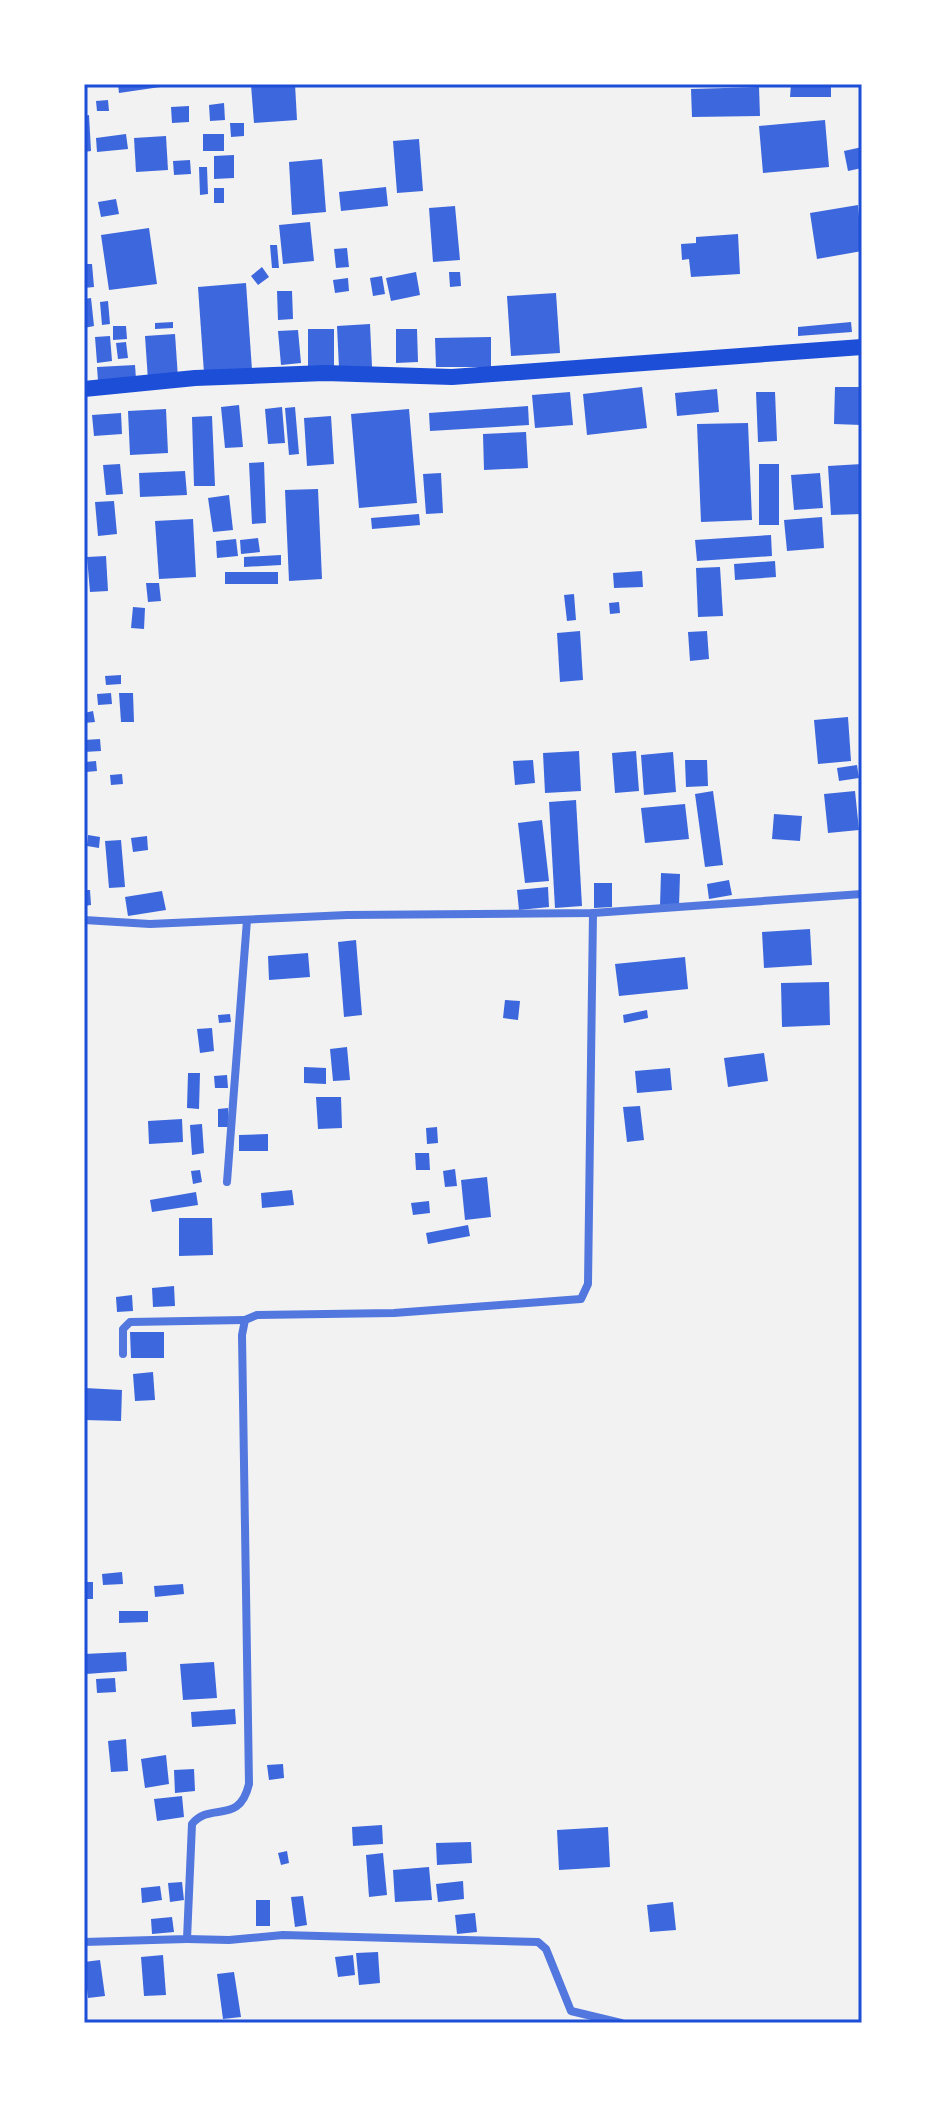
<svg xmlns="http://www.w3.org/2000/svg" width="946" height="2107" font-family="'DM Sans',sans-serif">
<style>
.building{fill:#3d67dc}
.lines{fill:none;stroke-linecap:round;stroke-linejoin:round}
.minor{stroke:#5277de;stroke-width:8}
.trunk{stroke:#1d4ed8;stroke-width:16}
.neatline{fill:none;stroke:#1d4ed8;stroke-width:3}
</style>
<rect width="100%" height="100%" fill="#f2f2f2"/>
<g class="building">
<path d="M118,84h49v2l-48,7z"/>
<path d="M295,84l2,36 -43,3 -3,-38z"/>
<path d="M791,84h40v13h-41z"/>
<path d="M759,87l1,29 -68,1 -1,-28z"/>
<path d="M108,100l1,11h-12l-1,-10z"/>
<path d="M224,103l1,17 -15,1 -1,-16z"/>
<path d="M189,106v16l-17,1 -1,-16z"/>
<path d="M89,115l2,36 -7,1v-36z"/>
<path d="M825,120l4,47 -66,6 -4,-47z"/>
<path d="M230,123h14v13l-13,1z"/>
<path d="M126,134l2,15 -31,3 -1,-14z"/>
<rect x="203" y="134" width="21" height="17"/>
<path d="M166,136l2,34 -32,2 -2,-34z"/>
<path d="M419,139l4,52 -26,2 -4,-52z"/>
<path d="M862,147v21l-14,3 -4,-20z"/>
<path d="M234,155v23l-20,1v-23z"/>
<path d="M322,159l4,53 -34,3 -3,-53z"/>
<path d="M190,160l1,14 -17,1 -1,-14z"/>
<path d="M199,167h8l1,27 -8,1z"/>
<path d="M386,187l2,19 -47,5 -2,-19z"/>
<rect x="214" y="188" width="10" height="15"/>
<path d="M116,199l3,15 -18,3 -3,-15z"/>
<path d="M858,205l4,46 -45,8 -7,-46z"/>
<path d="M455,206l5,54 -27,2 -4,-54z"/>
<path d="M310,222l4,39 -31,3 -4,-39z"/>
<path d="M149,228l8,56 -48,6 -8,-55z"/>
<path d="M738,234l2,40 -49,3 -2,-18 -7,1 -1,-16 15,-1v-6z"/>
<path d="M270,245h7l2,23h-7z"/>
<path d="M347,248l2,19 -13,1 -2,-19z"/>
<path d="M84,264h8l2,23 -10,1z"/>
<path d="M262,267l7,10 -11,8 -7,-9z"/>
<path d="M416,272l4,23 -29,6 -5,-23z"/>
<path d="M449,272h11l1,14 -11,1z"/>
<path d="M382,276l3,18 -12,2 -3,-18z"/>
<path d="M348,278l1,13 -14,2 -2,-13z"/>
<path d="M246,283l6,87 -48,3 -6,-86z"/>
<path d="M277,291h15l1,28 -15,1z"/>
<path d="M556,293l4,60 -49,3 -4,-60z"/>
<path d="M91,298l3,28 -10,2v-29z"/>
<path d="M108,301l2,23 -8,1 -2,-23z"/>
<path d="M173,322v6l-18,1v-6z"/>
<path d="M851,322l1,10 -54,4v-9z"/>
<path d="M370,324l2,43 -33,1 -2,-42z"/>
<path d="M113,326h13l1,13 -14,1z"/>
<rect x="308" y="329" width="26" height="40"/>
<path d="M396,329h21l1,33 -22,1z"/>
<path d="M298,330l3,33 -20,2 -3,-34z"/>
<path d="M175,334l3,44 -30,2 -3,-44z"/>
<path d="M110,336l2,25 -15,2 -2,-26z"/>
<path d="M491,337v30h-55l-1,-29z"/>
<path d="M126,342l2,16 -10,1 -2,-16z"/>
<path d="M135,365l1,14 -38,2 -1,-14z"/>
<path d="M642,387l5,41 -60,7 -4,-41z"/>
<path d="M835,387h27l-1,38 -27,-1z"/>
<path d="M717,389l2,23 -42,4 -2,-23z"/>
<path d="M570,392l3,33 -38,3 -3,-33z"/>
<path d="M756,392h19l2,49 -19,1z"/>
<path d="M239,405l4,42 -18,1 -4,-41z"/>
<path d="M528,406l1,19 -99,6 -1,-18z"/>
<path d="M282,407l3,36 -17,1 -3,-35z"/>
<path d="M295,407l4,47 -10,1 -4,-47z"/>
<path d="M166,409l2,44 -38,2 -2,-44z"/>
<path d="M409,409l8,94 -58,5 -8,-94z"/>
<path d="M121,413l1,21 -28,2 -2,-21z"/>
<path d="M212,416l3,70h-21l-2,-69z"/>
<path d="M331,416l3,48 -27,2 -3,-48z"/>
<path d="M748,423l4,97 -51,2 -4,-98z"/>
<path d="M526,432l2,36 -44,2 -1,-36z"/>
<path d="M264,462l2,61 -14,1 -3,-61z"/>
<path d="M120,464l3,30 -17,1 -3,-30z"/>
<rect x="759" y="464" width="20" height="61"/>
<path d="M862,464v50l-31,1 -3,-49z"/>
<path d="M185,471l2,24 -47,2 -1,-24z"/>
<path d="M441,473l2,40 -17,1 -3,-40z"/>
<path d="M820,473l3,35 -29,2 -3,-35z"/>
<path d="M318,489l4,90 -33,2 -4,-91z"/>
<path d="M229,495l4,35 -20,2 -5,-34z"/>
<path d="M114,501l3,33 -19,2 -3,-34z"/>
<path d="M419,514l1,11 -48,4 -1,-11z"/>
<path d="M822,517l2,31 -37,3 -3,-31z"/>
<path d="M193,519l3,58 -37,2 -4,-58z"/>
<path d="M771,535l1,21 -75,5 -2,-21z"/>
<path d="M258,538l2,14 -19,2 -1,-14z"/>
<path d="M236,539l2,17 -21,2 -1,-17z"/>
<path d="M281,555v10l-37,2v-10z"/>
<path d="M106,556l2,35 -18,1 -3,-35z"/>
<path d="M775,561l1,16 -41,3 -1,-16z"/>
<path d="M720,567l3,49 -25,1 -2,-49z"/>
<path d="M642,571l1,16 -29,1 -1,-15z"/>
<rect x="225" y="572" width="53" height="12"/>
<path d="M146,583h13l2,18 -13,1z"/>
<path d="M574,594l2,26 -9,1 -3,-26z"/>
<path d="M619,602l1,11 -10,1 -1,-11z"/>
<path d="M133,607l12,1 -1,21 -13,-1z"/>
<path d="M580,631l3,49 -23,2 -3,-49z"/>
<path d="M707,631l2,28 -19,2 -2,-29z"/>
<path d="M121,675v9l-15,1 -1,-9z"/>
<path d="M111,693l1,11 -14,1 -1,-11z"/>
<path d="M119,693h14l1,29h-13z"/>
<path d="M93,711l2,11 -11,1v-10z"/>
<path d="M848,717l3,44 -33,3 -4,-44z"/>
<path d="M100,739l1,12 -17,1v-12z"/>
<path d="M579,751l2,40 -36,2 -2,-40z"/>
<path d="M636,751l3,40 -24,2 -3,-40z"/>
<path d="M673,752l3,40 -32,3 -3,-40z"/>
<path d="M533,760l2,23 -20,2 -2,-24z"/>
<path d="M685,760h22l1,26 -22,1z"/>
<path d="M96,761l1,10 -11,1 -1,-10z"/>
<path d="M857,765l2,13 -20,3 -2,-13z"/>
<path d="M122,774l1,10 -12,1 -1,-10z"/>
<path d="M713,791l10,74 -18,2 -10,-73z"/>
<path d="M855,791l4,39 -31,3 -4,-39z"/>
<path d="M576,800l6,106 -27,2 -6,-106z"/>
<path d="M685,804l4,35 -44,4 -4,-35z"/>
<path d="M774,814l28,2 -2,25 -28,-2z"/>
<path d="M542,820l7,61 -24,2 -7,-60z"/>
<path d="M88,835l12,2 -1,11 -12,-2z"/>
<path d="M147,836l1,14 -15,2 -2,-14z"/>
<path d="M121,840l4,47 -16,1 -4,-47z"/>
<path d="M661,873l19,1 -1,33 -19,-1z"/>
<path d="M729,880l3,15 -23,4 -2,-15z"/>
<path d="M594,883h18v24l-18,1z"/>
<path d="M548,887l1,20 -30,3 -2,-20z"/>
<path d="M84,890h6l1,15 -7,1z"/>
<path d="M162,891l4,19 -38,6 -3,-19z"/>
<path d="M810,929l2,36 -48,3 -2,-36z"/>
<path d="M356,940l6,75 -18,2 -6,-75z"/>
<path d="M308,953l2,24 -41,3 -1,-24z"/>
<path d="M685,957l3,32 -69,7 -4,-32z"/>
<path d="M829,982l1,43 -48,2 -1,-44z"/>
<path d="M505,1000l15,1 -2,19 -15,-2z"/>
<path d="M647,1010l1,8 -24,5 -1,-8z"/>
<path d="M230,1014l1,8 -12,1 -1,-8z"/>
<path d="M212,1028l2,23 -14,2 -3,-24z"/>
<path d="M347,1047l3,33 -17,1 -3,-32z"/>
<path d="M764,1053l4,28 -40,6 -4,-29z"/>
<path d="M304,1067l22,1v16l-22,-1z"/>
<path d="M670,1068l2,22 -35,3 -2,-22z"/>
<path d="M188,1073h12l-1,36 -12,-1z"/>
<path d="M227,1075l1,13h-13l-1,-12z"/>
<path d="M316,1097h25l1,31 -24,1z"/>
<path d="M640,1106l4,34 -17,2 -4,-35z"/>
<path d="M228,1108l1,19h-11v-18z"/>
<path d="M182,1119l1,23 -34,2 -1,-23z"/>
<path d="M202,1124l2,29 -12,2 -2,-30z"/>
<path d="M437,1127l1,16 -11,1 -1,-16z"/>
<path d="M268,1134v17h-29v-16z"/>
<path d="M415,1153h14l1,17h-14z"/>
<path d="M455,1169l2,17 -12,1 -2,-16z"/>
<path d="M200,1170l2,12 -9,2 -2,-13z"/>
<path d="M487,1177l4,40 -26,3 -4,-40z"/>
<path d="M292,1190l2,15 -32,3 -1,-15z"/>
<path d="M196,1192l2,13 -46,7 -2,-12z"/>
<path d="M429,1201l1,12 -17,2 -2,-12z"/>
<path d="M179,1218h33l1,37 -34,1z"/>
<path d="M468,1225l2,11 -42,8 -2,-11z"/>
<path d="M174,1286l1,20 -22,1 -1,-19z"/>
<path d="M132,1295l1,16 -16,1 -1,-15z"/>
<path d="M130,1332h34v26h-33z"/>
<path d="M153,1372l2,28 -20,1 -2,-27z"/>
<path d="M85,1388l37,2 -1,31 -37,-1z"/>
<path d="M122,1572l1,12 -20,1 -1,-11z"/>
<rect x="84" y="1582" width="9" height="17"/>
<path d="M183,1584l1,10 -29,3 -1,-11z"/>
<path d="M119,1611h29v11l-29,1z"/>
<path d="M126,1652l1,19 -41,3 -2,-20z"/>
<path d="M214,1662l3,36 -34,2 -3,-36z"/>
<path d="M115,1678l1,14 -19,1 -1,-14z"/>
<path d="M235,1709l1,15 -44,3 -1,-15z"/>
<path d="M126,1739l2,32 -17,1 -3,-31z"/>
<path d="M166,1755l3,29 -24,4 -4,-29z"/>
<path d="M283,1764l1,14 -15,2 -2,-15z"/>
<path d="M194,1769l1,22 -20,2 -1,-23z"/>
<path d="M182,1796l2,21 -27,4 -3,-22z"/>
<path d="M382,1825l1,19 -30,2 -1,-19z"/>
<path d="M608,1827l2,40 -51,3 -2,-40z"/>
<path d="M471,1842l1,21 -35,2 -1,-22z"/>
<path d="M287,1851l2,12 -8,2 -3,-12z"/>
<path d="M383,1853l4,42 -18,2 -3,-42z"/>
<path d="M429,1867l3,33 -37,2 -2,-32z"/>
<path d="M463,1881l1,18 -26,3 -2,-18z"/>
<path d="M182,1882l2,18 -14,2 -2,-19z"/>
<path d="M160,1886l2,14 -20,3 -1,-15z"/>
<path d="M303,1896l4,29 -12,2 -4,-30z"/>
<rect x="256" y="1900" width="14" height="26"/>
<path d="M673,1902l3,28 -26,2 -3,-27z"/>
<path d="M475,1913l2,19 -20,2 -2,-19z"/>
<path d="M172,1917l2,15 -22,2 -1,-15z"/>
<path d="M378,1952l2,31 -21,2 -3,-32z"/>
<path d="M163,1955l3,40 -22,1 -3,-39z"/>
<path d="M353,1955l2,20 -17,2 -3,-20z"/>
<path d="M100,1960l5,36 -17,2 -4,-36z"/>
<path d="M234,1972l7,45 -18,2 -6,-45z"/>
</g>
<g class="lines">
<g class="minor">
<path d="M84,920l66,4 197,-9 246,-2 269,-19"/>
<path d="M227,1182l20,-262"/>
<path d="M123,1354v-25l7,-7 115,-2"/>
<path d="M187,1939l42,1 54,-5 255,7 8,7 25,62 50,12"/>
<path d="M84,1942l103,-3 5,-115c19,-23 47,2 57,-40l-7,-449 3,-15 12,-5 137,-2 187,-14 7,-15 5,-371"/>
</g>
<path class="trunk" d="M84,389l111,-11 130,-5 127,4 410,-30"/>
</g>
<rect width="946" height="2107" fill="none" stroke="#ffffff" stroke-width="172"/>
<rect x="86" y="86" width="774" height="1935" class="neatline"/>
</svg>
